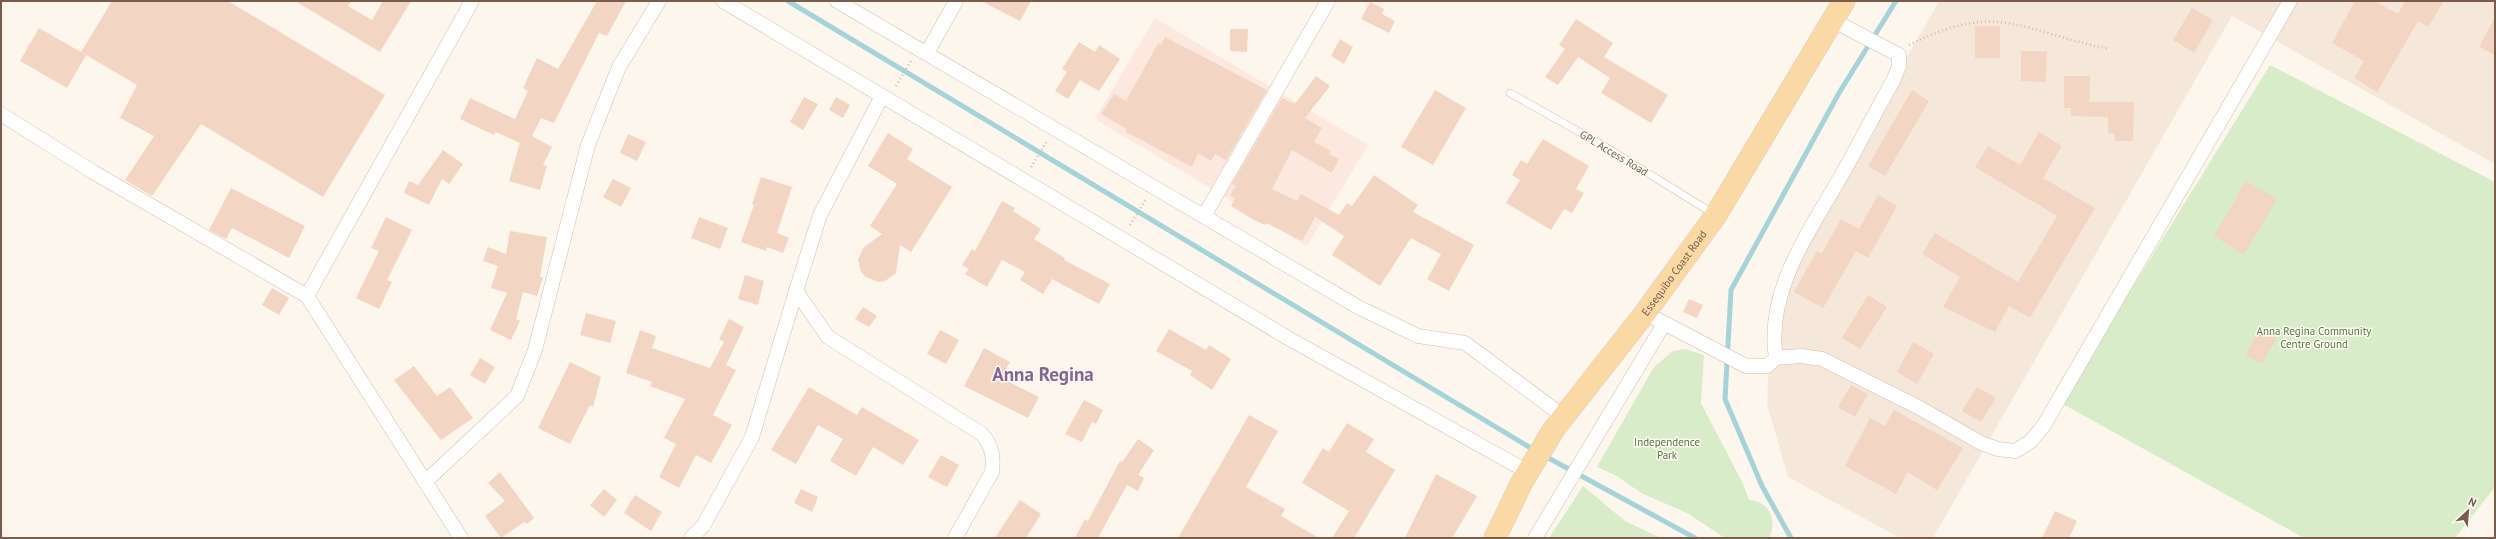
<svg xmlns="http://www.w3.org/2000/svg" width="2496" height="539" font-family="'PT Sans',sans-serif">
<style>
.residential{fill:#f5e8da}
.commercial{fill:#fde8e0}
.green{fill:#d8ecc9}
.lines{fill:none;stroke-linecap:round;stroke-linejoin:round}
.stream{stroke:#a5d3da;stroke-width:5}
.building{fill:#f3d5c3}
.lane-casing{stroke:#d1beb0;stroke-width:8}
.street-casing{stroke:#d1beb0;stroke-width:15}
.primary-casing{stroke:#dad1cd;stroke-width:23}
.path{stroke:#d9b8a5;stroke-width:2.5;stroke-dasharray:1 3;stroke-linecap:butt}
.lane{stroke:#fff;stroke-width:7}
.street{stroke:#fff;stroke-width:14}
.primary{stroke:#fbd9a5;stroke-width:22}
.labels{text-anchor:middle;stroke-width:3;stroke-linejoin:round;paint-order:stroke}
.street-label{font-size:11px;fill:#7a5c4d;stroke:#fffaf3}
.park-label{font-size:11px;fill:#537a41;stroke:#fffaf3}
.town-label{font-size:19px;font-weight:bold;fill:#846695;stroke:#fffaf3}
</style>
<rect width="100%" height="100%" fill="#fdf6ec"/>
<path class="residential" d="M1939,1h556v163l-263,-148 -299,522h-33l-112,-61 -21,-73 4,-107z"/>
<path class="commercial" d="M1155,18l213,127 -61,101 -212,-127z"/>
<g class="green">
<path d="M2270,65l225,117v305l-40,51h-151l-243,-135z"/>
<path d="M1686,349l18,6 -3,48 42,81 6,16c20,1 29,20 20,38h-44l-38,-25 -46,-20 -24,-17 -20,-9 57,-100 19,-16z"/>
<path d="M1583,486l42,35 36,17h-112z"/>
</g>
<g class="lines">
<g class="stream">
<path d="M788,1l746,449"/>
<path d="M1543,455l152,83"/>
<path d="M1791,538l-29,-52 -37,-87 6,-109 108,-197 57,-92"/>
</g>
</g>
<g class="building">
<path d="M112,1h116l157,94 -62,102 -122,-73 -49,72 -27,-16 29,-44 -34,-18 17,-33 -56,-33z"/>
<path d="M295,1h56l-3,5 24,14 11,-19h28l-31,51z"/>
<path d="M597,1h29l-19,35 -8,-3 -45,90 -13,-5 -9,18 20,11 -9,18 4,1 -7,24 -31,-9 11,-38 -24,-11 -2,3 -34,-16 10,-21 45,21 13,-28 -5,-3 14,-30 21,11z"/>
<path d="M981,1h50l-11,20z"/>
<path d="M2355,1h19l24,13 7,-13h39l-16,26 -10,-6 -41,71 -23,-14 10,-17 -32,-18z"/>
<path d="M1370,2l14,7 -2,5 13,7 -6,12 -28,-14z"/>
<path d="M2192,8l21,12 -19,33 -21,-13z"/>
<path d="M2495,17v38l-16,-8z"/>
<path d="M1576,19l37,24 -9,14 64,38 -17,28 -50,-30 9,-15 -32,-21 -20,28 -13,-8 20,-28 -6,-4z"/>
<rect x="1975" y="26" width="25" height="32"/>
<path d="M39,28l47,27 -19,33 -47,-27z"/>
<path d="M1230,29h18l-1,23 -17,-1z"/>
<path d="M1165,37l102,53 -41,70 -11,-6 -4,7 -13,-8 -6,14 -66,-35 1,-3 -26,-15 13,-20 12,7 32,-58 3,2z"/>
<path d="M1340,39l13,8 -9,17 -13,-8z"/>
<path d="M1079,42l16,10 4,-7 21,14 -21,32 -19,-11 -12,19 -13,-8 12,-19 -5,-3z"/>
<path d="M2021,51h26l-1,31 -25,-1z"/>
<path d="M1316,76l14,10 -25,32 17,10 -8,14 17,9 -2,3 10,5 -7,14 -40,-23 -20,39 25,12 4,-7 38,21 8,-12 5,3 22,-31 44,30 -5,7 61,33 -25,46 -22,-12 14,-25 -30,-16 -31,48 -48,-31 12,-19 -29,-19 -13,24 -36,-18 -1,2 -11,-5 -23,-14 4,-8 -5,-3 6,-9 -4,-2 50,-86 13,6z"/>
<path d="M2064,76h26l-1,26h45l-1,39h-18l-1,-8h-6v-16l-37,-1v-8h-7z"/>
<path d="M1435,90l31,18 -33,57 -32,-18z"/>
<path d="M1912,90l17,11 -44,75 -17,-10z"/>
<path d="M804,97l14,7 -15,26 -13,-8z"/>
<path d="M836,97l14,8 -7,13 -14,-8z"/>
<path d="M2039,132l23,14 -19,32 52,30 -65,110 -21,-12 -14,26 -52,-25 17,-30 -38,-23 13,-21 83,49 39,-66 -82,-49 13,-21 32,19z"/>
<path d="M888,133l25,16 -6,10 45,28 -41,65 -11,-7 -4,28 -11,8 -7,1 -12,-5 -5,-5 -3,-12 5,-12 19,-14 -12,-8 27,-42 -29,-18z"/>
<path d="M628,134l18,8 -9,19 -17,-8z"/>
<path d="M1543,139l46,27 -13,23 8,4 -12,20 -8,-4 -13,21 -45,-27 14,-23 -8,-5 9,-15 6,4z"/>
<path d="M443,150l20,14 -14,20 -7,-5 -13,26 -25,-12 5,-12 9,4z"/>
<path d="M761,177l31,10 -15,46 12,5 -6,15 -16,-6 -1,4 -25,-9 13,-37 -2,-1z"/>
<path d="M613,179l18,9 -10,19 -18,-10z"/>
<path d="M2246,181l31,18 -33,56 -30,-19z"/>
<path d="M231,188l74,38 -16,32 -57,-30 -6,11 -17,-9z"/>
<path d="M1878,195l19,11 -29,52 -12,-7 -33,57 -29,-16 23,-41 5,2 19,-34 18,10z"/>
<path d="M1002,201l13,7 -2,3 28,18 -7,10 31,19 -1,2 46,24 -11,20 -47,-25 -9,15 -23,-14 5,-8 -23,-12 -15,27 -22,-13 4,-5 -7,-4 10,-16 3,2z"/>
<path d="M386,217l26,13 -25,50 5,2 -13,27 -23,-11 23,-47 -8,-3z"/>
<path d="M699,217l29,11 -8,21 -29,-11z"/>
<path d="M510,231l37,6 -7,40h3l-6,19 -14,-4 -7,27 4,2 -9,19 -21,-10 17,-37 -16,-5 7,-22 -15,-5 5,-14 18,7z"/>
<path d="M745,275l19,6 -6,24 -20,-6z"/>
<path d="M272,288l17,10 -10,17 -17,-10z"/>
<path d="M1868,295l19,12 -27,42 -18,-11z"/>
<path d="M1689,299l14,6 -6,13 -14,-6z"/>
<path d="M863,307l14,9 -8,11 -14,-8z"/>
<path d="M586,313l30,8 -6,22 -30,-8z"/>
<path d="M729,319l15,8 -18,38 10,5 -23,45 19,10 -21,38 -15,-8 -17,33 -20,-11 17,-33 -12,-6 21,-39 -35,-13 2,-4 -26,-9 14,-43 16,6 -4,12 58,20 14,-26 -5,-3z"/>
<path d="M2260,328l17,9 -15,27 -16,-9z"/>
<path d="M1169,329l37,21 3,-5 22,14 -19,31 -22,-15 2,-4 -36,-20z"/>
<path d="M940,330l19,10 -13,24 -19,-10z"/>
<path d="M1913,342l21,12 -17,30 -20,-12z"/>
<path d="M984,348l26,14 -9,16 38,19 -11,21 -64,-32z"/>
<path d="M480,358l15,9 -10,17 -15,-9z"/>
<path d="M570,362l31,15 -8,30 -3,-2 -20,39 -32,-16z"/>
<path d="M414,366l23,30 13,-9 23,31 -32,22 -47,-60z"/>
<path d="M1851,385l17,9 -13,23 -17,-10z"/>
<path d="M809,387l48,28 5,-8 57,33 -16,25 -30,-18 -17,29 -26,-15 13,-22 -25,-14 -22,39 -25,-14z"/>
<path d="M1977,387l19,11 -15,24 -19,-11z"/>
<path d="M1084,400l19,10 -7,14 -4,-2 -10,20 -17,-8z"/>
<path d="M1894,410l69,38 -26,42 -29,-18 -12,22 -51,-28 25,-48 15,8z"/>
<path d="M1249,415l29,16 -32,56 39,22 -4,7 38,22h-141z"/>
<path d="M1347,423l27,16 -8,13 29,18 -41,68h-22l17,-27 -47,-28 21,-35 6,4z"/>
<path d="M1138,439l16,11 -16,25 6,3 -6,13 -11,-6 -29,53h-23l10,-19 3,2 32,-60 2,1z"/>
<path d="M941,455l18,10 -12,22 -19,-10z"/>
<path d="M500,472l34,46 -7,6 -3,-2 -23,16 -16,-22 20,-15 -17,-18z"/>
<path d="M1436,474l41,22 -25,42h-47z"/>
<path d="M604,489l13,11 -13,17 -14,-12z"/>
<path d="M801,489l17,8 -6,15 -18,-9z"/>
<path d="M635,495l27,17 -11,19 -27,-18z"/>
<path d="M1020,500l21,14 -15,24h-31z"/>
<path d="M2055,511l22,10 -8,17h-27z"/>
</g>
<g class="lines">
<defs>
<path id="lane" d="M1510,93l89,50 115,71"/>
<g id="street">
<path d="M723,1l565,337 240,134"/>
<path d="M837,1l521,306 60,29 47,7 98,73"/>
<path d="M927,53l29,-52"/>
<path d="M882,96l-62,119 -24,76 32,46 154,97c10,12 12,23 10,38l-37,66"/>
<path d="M1,114l92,58 214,124 154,242"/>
<path d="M1204,216l124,-215"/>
<path d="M307,296l165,-295"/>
<path d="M1645,313l101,53h21l9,-8c-11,-67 34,-127 65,-182 18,-31 34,-64 52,-95l6,-15v-11l-67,-35"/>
<path d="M1776,358l26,-2 20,3 96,48 63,36 17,6 17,2 15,-9 14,-17 246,-424"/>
<path d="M425,482l92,-86 18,-46 53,-205 31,-78 40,-66"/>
<path d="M691,538l12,-12 49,-89 44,-146"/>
<path d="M1535,538l129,-214"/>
</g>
<g id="primary">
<path id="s1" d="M1495,538l27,-56 32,-53 91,-116 71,-98 128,-214"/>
</g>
</defs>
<use href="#lane" class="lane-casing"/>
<use href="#street" class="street-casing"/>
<use href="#primary" class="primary-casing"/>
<g class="path">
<path d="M1909,45c89,-45 111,-14 200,4"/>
<path d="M896,86l15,-25"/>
<path d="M1031,167l16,-26"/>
<path d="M1130,225l16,-26"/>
</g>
<use href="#lane" class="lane"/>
<use href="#street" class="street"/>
<use href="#primary" class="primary"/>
</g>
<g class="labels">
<g class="street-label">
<text transform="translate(1614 153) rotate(31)" y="4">GPL Access Road</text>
<text dy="4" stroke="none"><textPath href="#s1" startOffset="321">Essequibo Coast Road</textPath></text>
</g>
<g class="park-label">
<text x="2314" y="335">Anna Regina Community<tspan x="2314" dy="13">Centre Ground</tspan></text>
<text x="1667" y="446">Independence<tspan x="1667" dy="13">Park</tspan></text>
</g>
<g class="town-label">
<text x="1043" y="381">Anna Regina</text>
</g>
</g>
<rect width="2496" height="539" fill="none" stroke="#7a5c4d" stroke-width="4"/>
<g transform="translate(2468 511) rotate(26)" stroke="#fffaf3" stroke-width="3" paint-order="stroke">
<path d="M0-3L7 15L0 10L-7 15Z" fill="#7a5c4d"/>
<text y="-6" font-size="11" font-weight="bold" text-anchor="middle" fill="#7a5c4d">N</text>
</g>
</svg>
